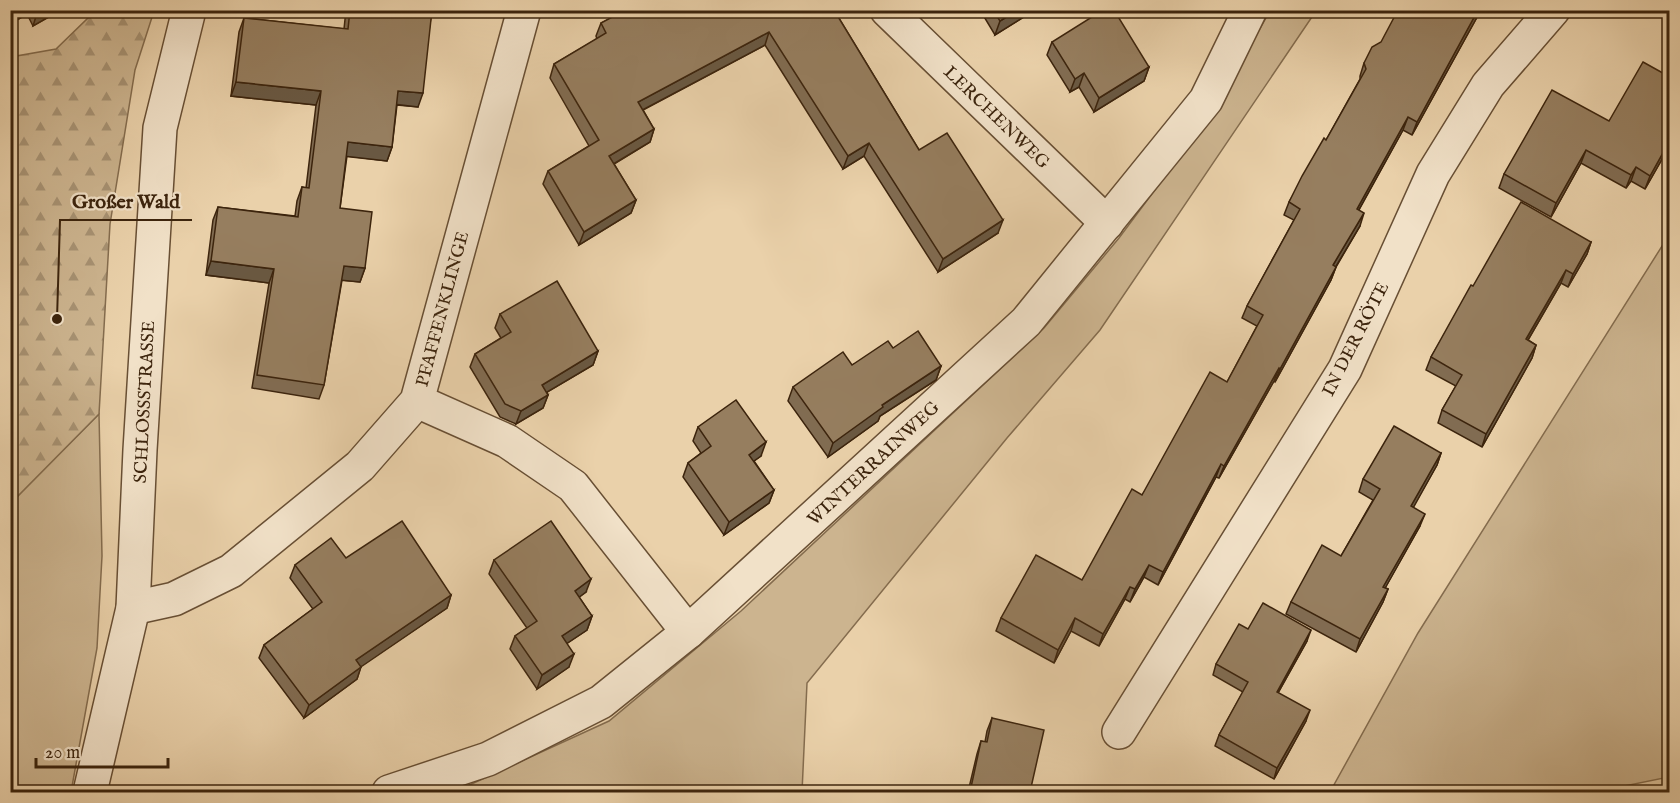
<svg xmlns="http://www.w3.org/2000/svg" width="1680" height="803" font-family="'IM FELL English',serif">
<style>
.grass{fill:#ccb48f;stroke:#846c4e;stroke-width:1.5}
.forest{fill:url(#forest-firs);stroke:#846c4e;stroke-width:1.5}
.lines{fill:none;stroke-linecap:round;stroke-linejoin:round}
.street-casing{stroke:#684f34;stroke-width:36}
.street{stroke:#f1e1c8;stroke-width:33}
.wall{fill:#816c52;stroke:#3c240d;stroke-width:1.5}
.shaded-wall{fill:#695842;stroke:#3c240d;stroke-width:1.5}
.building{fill:#967e5f;stroke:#3c240d;stroke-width:1.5}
.labels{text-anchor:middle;stroke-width:4.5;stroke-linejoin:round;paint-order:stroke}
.street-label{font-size:18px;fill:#3c240d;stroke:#f1e1c8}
.leader{fill:none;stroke:#3c240d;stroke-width:2}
.callout-dot{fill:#3c240d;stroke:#f1e1c8;stroke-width:2}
.callout-label{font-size:20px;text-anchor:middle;font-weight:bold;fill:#3c240d;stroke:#f1e1c8;stroke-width:4.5;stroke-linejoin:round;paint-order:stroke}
</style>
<defs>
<pattern id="forest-firs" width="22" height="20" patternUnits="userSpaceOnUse" patternTransform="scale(1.5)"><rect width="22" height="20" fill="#ccb48f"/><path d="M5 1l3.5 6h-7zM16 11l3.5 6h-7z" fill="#a79273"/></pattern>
</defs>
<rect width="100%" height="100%" fill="#ead1aa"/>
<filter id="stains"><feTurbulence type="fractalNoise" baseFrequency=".00333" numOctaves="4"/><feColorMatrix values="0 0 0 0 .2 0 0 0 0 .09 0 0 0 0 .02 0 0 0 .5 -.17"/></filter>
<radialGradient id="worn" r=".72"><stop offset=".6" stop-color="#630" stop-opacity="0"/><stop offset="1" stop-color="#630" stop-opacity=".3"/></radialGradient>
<g class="grass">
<path d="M1270,11h46l-216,319 -93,108 -200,245 -5,109h-348l155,-71 132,-110 303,-283 75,-90 91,-122z"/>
<path d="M1669,235v542l-74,15h-265l88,-159z"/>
<path d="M99,414l3,142 -5,92 -26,144h-60v-289z"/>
</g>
<path class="forest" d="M92,11h62l-19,59 -25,154 -11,190 -88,89v-446l45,-8 35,-34z"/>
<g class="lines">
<defs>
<g id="street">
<path d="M887,10l220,213"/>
<path d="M417,401l90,40 66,45 115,146"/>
<path d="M133,608l41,-9 57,-28 129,-105 57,-65 107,-391"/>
<path d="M1119,732l226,-363 88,-195 55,-89 65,-75"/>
<path d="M90,792l43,-184 7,-158 20,-322 29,-118"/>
<path d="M389,792l99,-33 113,-57 87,-70 338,-310 180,-222 44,-90"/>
</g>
</defs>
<use href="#street" class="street-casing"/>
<use href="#street" class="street"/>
</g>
<g class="wall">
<path d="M12,10h49l-28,16 -6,-12 -10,6z"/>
<path d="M346,10h86l-14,97 -21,-2 -5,42 -5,14 -40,-5 -7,52 25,60 -5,14 -18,-2 -18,105 -5,14 -67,-11 17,-105 -63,-8 7,-55 5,-13 77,9 2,-15 5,-14 4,1 10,-83 -85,-9 8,-64 5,-14 100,11z"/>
<path d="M610,10h224l85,140 79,83 -60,39 -74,-116 -21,13 -78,-124 -122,65 11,19 -4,13 -36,22 22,36 -5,13 -52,32 -36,-61 5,-13 41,-25 -39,-68 4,-14 43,-25 -1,-3 5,-13 10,-5 -2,-4z"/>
<path d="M980,10h55l-40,25z"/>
<path d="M1481,10l-69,125 -9,-5 -44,80 1,16 -24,41 -5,13 -56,102 -1,-1 -55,97 -3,-1 -58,108 -14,-8 -14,25 -5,-3 -26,47 -28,-15 -17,32 -58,-32 5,-13 81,-38 60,-85 85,-113 30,-56 -15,-8 5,-12 47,-86 -10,-5 5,-13 37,-62 34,-61v-3l4,-13z"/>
<path d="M1052,42l97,25 -5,14 -50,31 -15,-25 -9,5 -23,-37z"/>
<path d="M1670,77v68l-25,44 -14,-8 -5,7 -45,-25 -30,54 -52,-29 5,-14 105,-53z"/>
<path d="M1591,242l-4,12 -19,33 -7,-4 -33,57 8,5 -4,13 -50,89 -44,-24 4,-13 14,-24 -30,-16 5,-13 42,-71z"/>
<path d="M500,314l98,37 -5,14 -46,27 1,3 -5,13 -27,16 -16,-7 -30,-50 5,-13 26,-16 -6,-10z"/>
<path d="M893,348l48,18 -5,14 -56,36 -2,5 -50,36 -40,-56 5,-14 59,-22z"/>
<path d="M698,427l63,29 -7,5 20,29 -5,13 -45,32 -41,-58 5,-14 13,-10 -8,-12z"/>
<path d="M1441,453l-4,12 -24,42 7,19 -35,62 3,1 -5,13 -27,50 -70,-38 5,-12 50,-46 32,-56 -14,-8 4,-13z"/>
<path d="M494,560l92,32 -7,5 13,19 -5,14 -20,13 2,24 -32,22 -27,-40 5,-13 12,-8 -38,-54z"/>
<path d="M295,565l156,30 -4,13 -86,58 -4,13 -53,39 -45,-60 5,-13 49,-36 -23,-31z"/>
<path d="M1248,629l59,12 -29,52 28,28 -32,58 -59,-33 4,-11 24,-43 -30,-17 3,-11z"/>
<path d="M992,718l38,74h-62l9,-38 4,-13 4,1 2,-11z"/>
</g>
<g class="shaded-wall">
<path d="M21,10h8l-2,4 -10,6z"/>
<path d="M38,10h23l-28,16z"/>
<path d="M1018,10h17l-40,25 5,-14z"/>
<path d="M1478,10h3l-69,125 5,-13z"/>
<path d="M769,32l-4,13 -132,70 5,-13z"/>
<path d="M1149,67l-5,14 -50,31 5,-14z"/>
<path d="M1084,73l-5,14 -9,5 5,-13z"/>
<path d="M236,82l85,9 -5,14 -85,-9z"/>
<path d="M398,91l25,2 -5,14 -25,-3z"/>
<path d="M1408,117l-5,13 -51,92 5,-13z"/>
<path d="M654,129l-4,13 -45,27 4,-13z"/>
<path d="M1670,140v5l-25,44 5,-13z"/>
<path d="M348,142l44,5 -5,14 -44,-5z"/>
<path d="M869,143l-5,13 -21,13 5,-13z"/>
<path d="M1586,150l-5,13 -30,54 5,-14z"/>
<path d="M1636,167l-5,14 -5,7 5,-13z"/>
<path d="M636,200l-5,13 -52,32 5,-13z"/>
<path d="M1364,213l-4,13 -31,52 4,-13z"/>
<path d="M1003,220l-5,13 -60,39 5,-13z"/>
<path d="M1591,242l-4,12 -19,33 5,-13z"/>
<path d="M211,261l63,8 -5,14 -63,-8z"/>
<path d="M344,266l21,2 -5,14 -21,-2z"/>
<path d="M1336,267l-5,13 -56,102 5,-13z"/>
<path d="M1566,270l-5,13 -40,69 5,-13z"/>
<path d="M1536,345l-4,13 -50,89 4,-13z"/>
<path d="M598,351l-5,14 -56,33 5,-13z"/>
<path d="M941,366l-5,14 -56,36 -2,5 -50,36 5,-14 49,-38z"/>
<path d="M1279,368l-5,13 -55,97 5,-12z"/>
<path d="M548,395l-5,13 -27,16 5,-13z"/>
<path d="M766,442l-5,14 -17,12 5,-13z"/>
<path d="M1441,453l-4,12 -30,54 4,-13z"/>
<path d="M1221,464l-5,13 -58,108 5,-13z"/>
<path d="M774,490l-5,13 -45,32 5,-13z"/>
<path d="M1425,514l-5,12 -41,73 4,-12z"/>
<path d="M1149,565l-5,12 -14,25 5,-13z"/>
<path d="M591,579l-5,13 -16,12 5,-13z"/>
<path d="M1130,587l-5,12 -26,47 4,-12z"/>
<path d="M1388,589l-5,13 -27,50 4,-13z"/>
<path d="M451,595l-4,13 -95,65 4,-13z"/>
<path d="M592,616l-5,14 -30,20 5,-14z"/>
<path d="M1075,618l-4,13 -17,32 4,-13z"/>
<path d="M1311,630l-4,11 -34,61 4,-10z"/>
<path d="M574,654l-5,13 -32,22 5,-14z"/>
<path d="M361,667l-4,12 -53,39 5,-13z"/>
<path d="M1310,710l-4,11 -32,58 3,-11z"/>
</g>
<g class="building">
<path d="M350,10h82l-9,83 -25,-2 -6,56 -44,-5 -8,66 32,4 -7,56 -21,-2 -20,119 -67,-10 17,-106 -63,-8 7,-54 80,10 4,-30 7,1 12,-97 -85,-9 8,-64 104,11z"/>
<path d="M619,10h215l85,140 28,-17 56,87 -60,39 -74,-116 -21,13 -79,-124 -131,70 16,27 -45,27 27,44 -52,32 -36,-61 51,-31 -45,-76 52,-31 -5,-10 19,-10z"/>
<path d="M993,10h25l-18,11z"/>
<path d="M1103,10h11l35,57 -50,31 -15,-25 -9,6 -23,-37z"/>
<path d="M1398,10h80l-61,112 -9,-5 -51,92 7,4 -31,52 3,2 -56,102 -1,-1 -55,98 -3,-2 -58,108 -14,-7 -14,24 -5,-2 -27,47 -28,-16 -17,32 -57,-32 35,-63 46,25 50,-91 10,6 68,-123 17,10 36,-67 -16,-9 53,-97 -11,-7 13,-26 22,-38 2,2 40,-71 -2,-6 8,-16 9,-5z"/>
<path d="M1643,62l27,15v63l-20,36 -14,-9 -5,8 -45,-25 -30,53 -52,-29 48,-84 57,31z"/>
<path d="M1521,202l70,40 -18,32 -7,-4 -40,69 10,6 -50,89 -44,-24 20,-35 -31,-18 40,-72 2,1z"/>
<path d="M557,281l41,70 -56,34 6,10 -27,16 -16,-7 -30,-50 36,-22 -11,-18z"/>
<path d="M918,331l23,35 -59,39 1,2 -50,36 -40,-56 50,-35 9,13 36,-24 5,7z"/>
<path d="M736,400l30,42 -17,13 25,35 -45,32 -41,-59 23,-17 -13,-19z"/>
<path d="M1394,426l47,27 -30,53 14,8 -42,73 5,2 -28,50 -69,-37 31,-57 19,11 39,-67 -17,-10z"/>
<path d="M402,521l49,74 -95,65 5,7 -52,38 -45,-60 58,-43 -27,-37 36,-27 15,20z"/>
<path d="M551,521l40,58 -16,12 17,25 -30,20 12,18 -32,21 -27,-39 22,-15 -43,-61z"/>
<path d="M1263,603l48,27 -34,62 33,18 -33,58 -58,-33 29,-53 -32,-18 23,-40 9,5z"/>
<path d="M992,718l52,12 -14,62h-60l11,-51 6,1z"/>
</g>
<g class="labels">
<g class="street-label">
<text transform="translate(997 117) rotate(44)" y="6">LERCHENWEG</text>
<text transform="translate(442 309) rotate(-75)" y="6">PFAFFENKLINGE</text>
<text transform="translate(1355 339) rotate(-63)" y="6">IN DER RÖTE</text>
<text transform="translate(144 402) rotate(-87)" y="6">SCHLOSSSTRASSE</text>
<text transform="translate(873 463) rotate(-43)" y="6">WINTERRAINWEG</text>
</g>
</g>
<path class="leader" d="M57 319L60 220H192"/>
<circle class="callout-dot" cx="57" cy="319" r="6"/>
<g class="callout-label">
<text x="126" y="208">Großer Wald</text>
</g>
<rect width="1680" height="803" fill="none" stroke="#ead1aa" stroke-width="36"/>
<rect x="12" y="12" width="1656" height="779" fill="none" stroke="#3c240d" stroke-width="3"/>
<rect x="18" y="18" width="1644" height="767" fill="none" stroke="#3c240d" stroke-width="1.5"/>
<path d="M36 758v9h132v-9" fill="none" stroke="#3c240d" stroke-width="3"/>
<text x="45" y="758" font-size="18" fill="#3c240d" stroke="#f1e1c8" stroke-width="4.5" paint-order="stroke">20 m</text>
<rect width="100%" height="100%" filter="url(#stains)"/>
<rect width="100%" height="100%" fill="url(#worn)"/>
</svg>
